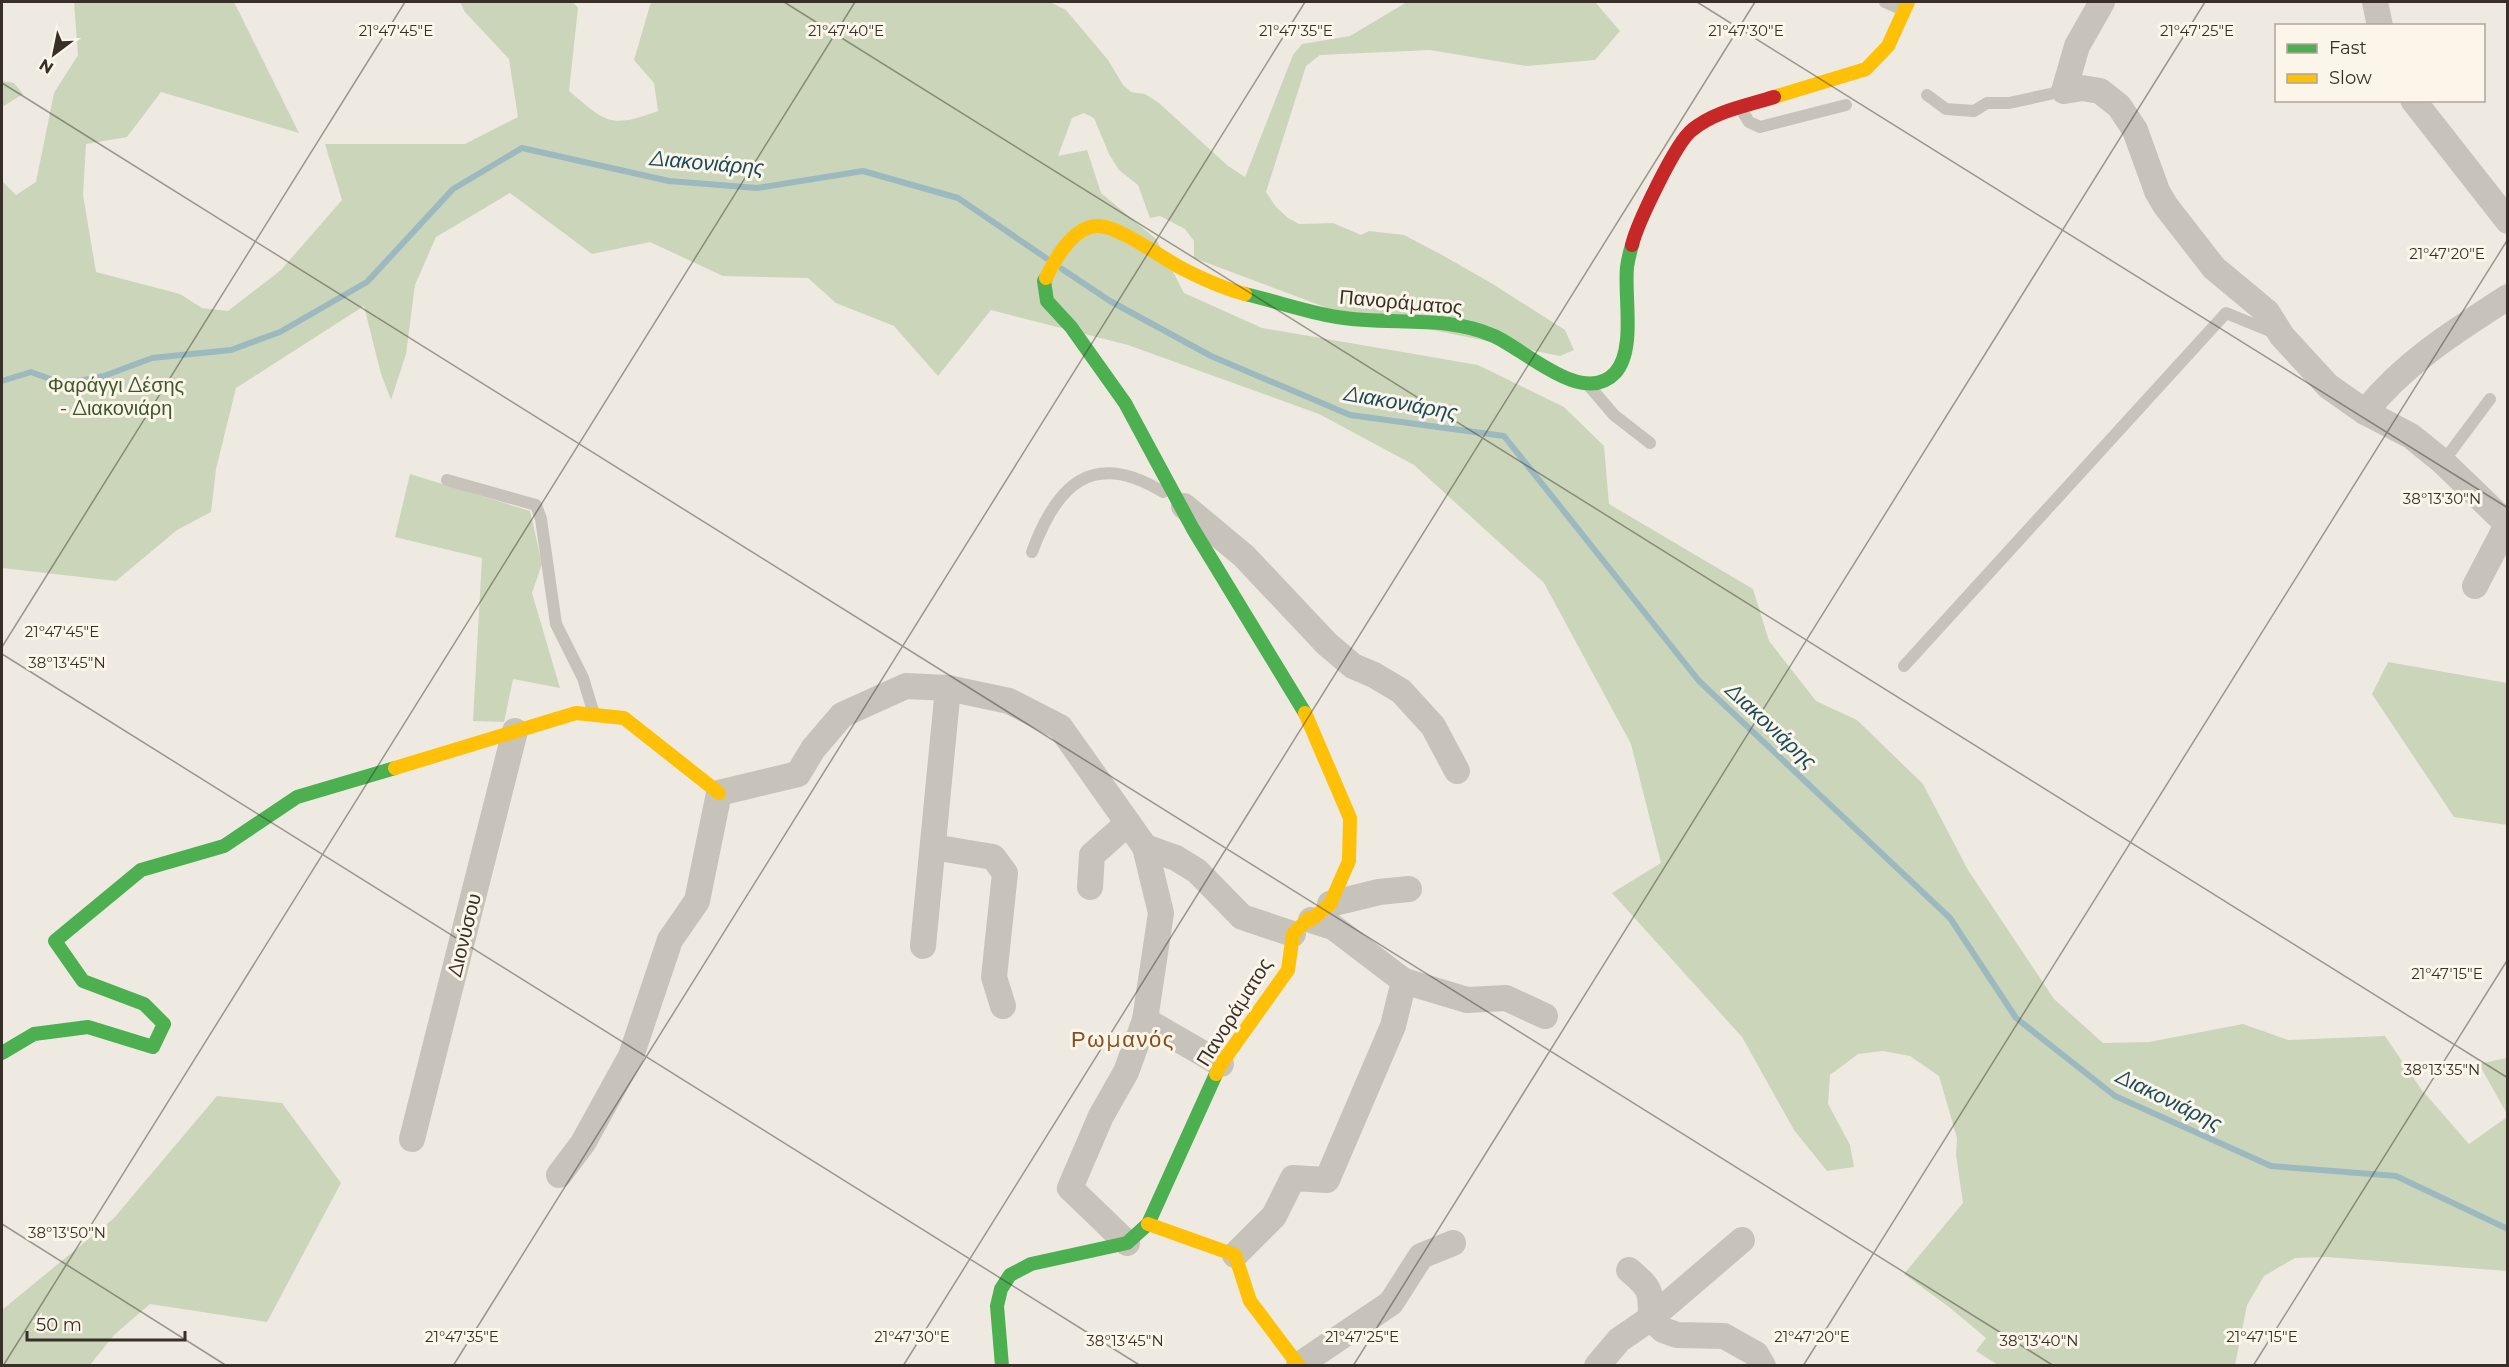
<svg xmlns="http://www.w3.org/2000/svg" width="2509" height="1367" font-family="Montserrat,sans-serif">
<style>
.green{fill:#cbd5ba}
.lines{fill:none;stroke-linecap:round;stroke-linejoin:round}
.stream{stroke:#9cb9c0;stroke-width:6}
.lane{stroke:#c7c3ba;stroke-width:12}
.street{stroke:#c7c3ba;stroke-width:26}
.fast{stroke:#4caf50;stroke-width:14}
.slow{stroke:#ffc107;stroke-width:14}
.jam{stroke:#c62828;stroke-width:14}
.ticks{fill:none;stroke:#383028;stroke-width:1.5;stroke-opacity:0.45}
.labels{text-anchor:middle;stroke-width:6;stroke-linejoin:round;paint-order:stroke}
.street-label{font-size:20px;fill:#383028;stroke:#fbf6e9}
.park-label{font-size:20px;fill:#3e582a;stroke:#fbf6e9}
.water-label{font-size:21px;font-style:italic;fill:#1b4b5c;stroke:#fbf6e9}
.quarter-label{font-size:22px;letter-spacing:1.5px;fill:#8b4d1d;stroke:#fbf6e9}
.ticks-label{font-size:15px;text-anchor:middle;fill:#383028;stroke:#fbf6e9;stroke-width:6;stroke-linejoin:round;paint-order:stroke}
</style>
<rect width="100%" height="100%" fill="#eeeae1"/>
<g class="green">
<path d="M74,2h160l65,131 -138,-41 -34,45 -41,7 -3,51 13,77 84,22 22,14 26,3 53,-41 61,-70 -17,-56h140l53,-27 -9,-58 -44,-47 -5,-10h113l5,6 -9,83c37,31 40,38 89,20l-4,-28 -20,-23 17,-58h399l16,8 42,50 15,25 8,7 14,2 14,9 69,63 17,11 48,-122 9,-11 48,-8 57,-34h188l25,29 -25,29 -69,6 -96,-16 -110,5 -14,11 -40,126 10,15 12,11 11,6 34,-1 28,12 8,-4 35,4 38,20 49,28 74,47 9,20 -14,6 -230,-47 -136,-51v-17l-9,-12 -25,-13 -10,2 -12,-33 -19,-15 -10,-16 -15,-36 -10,-5 -12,5 -14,38 29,-6 14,43 55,46 28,54 78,35 216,37 86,42 40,39 5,58 144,85 16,52 47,60 41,19 66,64 45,86 86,129 49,44 46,-1 94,-18 45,16 97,-4 36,53 48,55 38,-27v154l-180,-14 -32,1 -31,18 -17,29 -12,60h-237l-22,-14 10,-13 -37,-31 -45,-33 59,-71 -7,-48 1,-17 -18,-62 -29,-20 -27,-5 -25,3 -28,21 -2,29 22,41 4,22 -27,4 -33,-41 -52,-93 -130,-144 49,-30 -30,-119 -87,-161 -130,-118 -95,-51 -191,-69 -137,-35 -53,66 -44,-50 -58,-23 -28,-25 -85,-2 -73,-34 -58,12 -82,-61 -74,44 -21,48 -9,69 -15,46 -10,-26 -17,-68 -128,82 -20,81 -5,43 -34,18 -61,51 -114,-13v-387l14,14 20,-13 18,-89 24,-38z"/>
<path d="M2,81l12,2 9,11 -21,13z"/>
<path d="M410,474l120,37 12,53 -10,29 28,95 -47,-9 -9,43 -31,-1 9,-163 -87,-21z"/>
<path d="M2388,662l119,21v142l-53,-8 -82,-123z"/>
<path d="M2506,1058l2,1 -1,55 -28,-50z"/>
<path d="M217,1096l65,7 59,80 -74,139 -117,-18 -36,31 -24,30h-88v-55l112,-92z"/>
</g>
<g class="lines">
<g class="stream">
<path d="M1062,269l48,32 101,55 139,59 154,21 195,245 251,237 66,100 99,78 156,70 125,10 112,53"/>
<path d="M2,381l29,-9 33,12 40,-8 48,-18 79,-8 49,-18 87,-50 86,-93 69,-41 147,33 88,7 106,-17 95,27 88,60"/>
</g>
<g class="lane">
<path d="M1885,2l18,8"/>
<path d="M1927,95l19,14 28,2 13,-8h22l55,-12"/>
<path d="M1741,109l8,13 11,5 86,-22"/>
<path d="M1590,387l24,28 36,28"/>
<path d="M2443,462l47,-63"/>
<path d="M447,480l89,25 5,14 15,105 27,54 10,33"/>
<path d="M1032,552c25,-68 61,-103 131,-60"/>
<path d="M1904,666l322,-353 49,20"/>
</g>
<g class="street">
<path d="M2102,2l-25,44 -13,45 18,-3 18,3 19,15 16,24 22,61 8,14 49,63 53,44 15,24 46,50 37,26"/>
<path d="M2375,2l5,24"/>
<path d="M2413,100l95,121"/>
<path d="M2508,297c-53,34 -104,66 -143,115l46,24 32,26 65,63"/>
<path d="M1184,506l60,50 83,88 26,22 21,9 27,16 32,35 24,45"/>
<path d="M2475,586l33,-63"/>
<path d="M933,847l60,10 12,16 -11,104 9,29"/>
<path d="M1145,847l31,11 21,13 45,46 51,17"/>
<path d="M1090,887l2,-32 36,-32"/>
<path d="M1330,904l49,-12 30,-3"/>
<path d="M923,946l25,-258"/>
<path d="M1404,981l63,19 39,-2 39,18"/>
<path d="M1145,1020l76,44"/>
<path d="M412,1139l103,-408"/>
<path d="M559,1175l24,-32 48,-87 39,-116 27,-39 22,-108 79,-19 15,-25 29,-34 64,-29 42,2 61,13 51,26 85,120 16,66 -16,107 -19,52 -25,44 -31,72 57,55"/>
<path d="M1235,1255l39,-39 19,-38 34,2 66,-154 11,-45 -71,-54 -22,-7"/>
<path d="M1629,1270c22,19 22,20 22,48l12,12 14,5 47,1 32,18 7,12"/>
<path d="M1299,1365l92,-62 30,-47 32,-13"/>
<path d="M1597,1366l22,-26 32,-22 91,-78"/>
</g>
<g class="fast">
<path d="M1046,278l-2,3 3,20 24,26 54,76 68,126 112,184"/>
<path d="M1245,294c30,7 61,18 92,23 52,9 108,-3 157,19 30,13 89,71 121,37 21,-23 9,-76 12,-106 1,-7 3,-15 5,-22"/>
<path d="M2,1053l32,-19 54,-7 65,20 11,-23 -20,-20 -61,-23 -28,-40 86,-71 83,-24 73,-49 98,-29"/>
<path d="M1002,1366l-5,-60 4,-17 9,-14 21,-11 96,-21 21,-19 68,-150"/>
</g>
<g class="slow">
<path d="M1774,97l92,-28 22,-23 20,-44"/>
<path d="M1046,278c9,-19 28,-53 53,-52 22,1 64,33 86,44 18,9 40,19 60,24"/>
<path d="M395,768l181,-55 48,5 95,75"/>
<path d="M1216,1074l5,-10 67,-94 5,-36 16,-16 2,2 19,-16 19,-43 1,-43 -45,-105"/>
<path d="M1148,1224l87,31 15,46 49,65"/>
</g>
<path class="jam" d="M1632,245c5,-21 44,-103 60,-115 23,-19 54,-24 82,-33"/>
</g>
<path class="ticks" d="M784,2l1724,1076M1697,2l811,506M2,83l2052,1283M2,647l403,-645M2,654l1139,712M2,1224l225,142M3,1366l852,-1364M453,1366l852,-1364M903,1366l852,-1364M1353,1366l852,-1364M1803,1366l705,-1127M2253,1366l255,-407"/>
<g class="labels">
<g class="street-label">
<text transform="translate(1401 302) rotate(5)" y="7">Πανοράματος</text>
<text transform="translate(464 935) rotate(-76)" y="7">Διονύσου</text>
<text transform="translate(1234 1012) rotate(-58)" y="7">Πανοράματος</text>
</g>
<g class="park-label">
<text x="116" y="392">Φαράγγι Δέσης<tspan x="116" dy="23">- Διακονιάρη</tspan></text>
</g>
<g class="water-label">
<text transform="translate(707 163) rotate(5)" y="7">Διακονιάρης</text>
<text transform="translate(1401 403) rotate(10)" y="7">Διακονιάρης</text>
<text transform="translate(1771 726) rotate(43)" y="7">Διακονιάρης</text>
<text transform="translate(2169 1100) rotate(26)" y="7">Διακονιάρης</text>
</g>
<g class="quarter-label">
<text x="1123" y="1047">Ρωμανός</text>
</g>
</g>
<g class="ticks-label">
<text x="396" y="36">21°47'45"E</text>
<text x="846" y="36">21°47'40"E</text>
<text x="1296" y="36">21°47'35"E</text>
<text x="1746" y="36">21°47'30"E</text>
<text x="2197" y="36">21°47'25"E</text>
<text x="2447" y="259">21°47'20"E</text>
<text x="2442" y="504">38°13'30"N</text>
<text x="62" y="637">21°47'45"E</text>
<text x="67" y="668">38°13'45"N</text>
<text x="2447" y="979">21°47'15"E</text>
<text x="2442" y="1075">38°13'35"N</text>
<text x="67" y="1238">38°13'50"N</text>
<text x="462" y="1342">21°47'35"E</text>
<text x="912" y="1342">21°47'30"E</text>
<text x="1362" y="1342">21°47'25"E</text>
<text x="1812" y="1342">21°47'20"E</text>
<text x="2262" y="1342">21°47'15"E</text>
<text x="1125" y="1346">38°13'45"N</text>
<text x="2039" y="1346">38°13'40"N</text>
</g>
<rect width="2509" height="1367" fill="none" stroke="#383028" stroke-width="6"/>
<rect x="2275" y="24" width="210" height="78" fill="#fbf6e9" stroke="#ada79c" stroke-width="1.5"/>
<rect x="2287" y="44" width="30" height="9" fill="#4caf50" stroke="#ada79c" stroke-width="1.5"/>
<text x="2329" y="54" font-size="18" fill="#383028">Fast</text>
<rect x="2287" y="74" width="30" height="9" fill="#ffc107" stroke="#ada79c" stroke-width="1.5"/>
<text x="2329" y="84" font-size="18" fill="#383028">Slow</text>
<g transform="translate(54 54) rotate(212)" stroke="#fbf6e9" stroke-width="4.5" paint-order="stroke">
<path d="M0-4.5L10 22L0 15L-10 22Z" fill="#383028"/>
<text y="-9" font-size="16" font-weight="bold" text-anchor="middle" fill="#383028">N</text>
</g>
<path d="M27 1331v9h158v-9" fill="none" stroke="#383028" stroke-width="3"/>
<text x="36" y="1331" font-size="18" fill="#383028" stroke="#fbf6e9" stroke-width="4.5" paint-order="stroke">50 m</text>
</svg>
